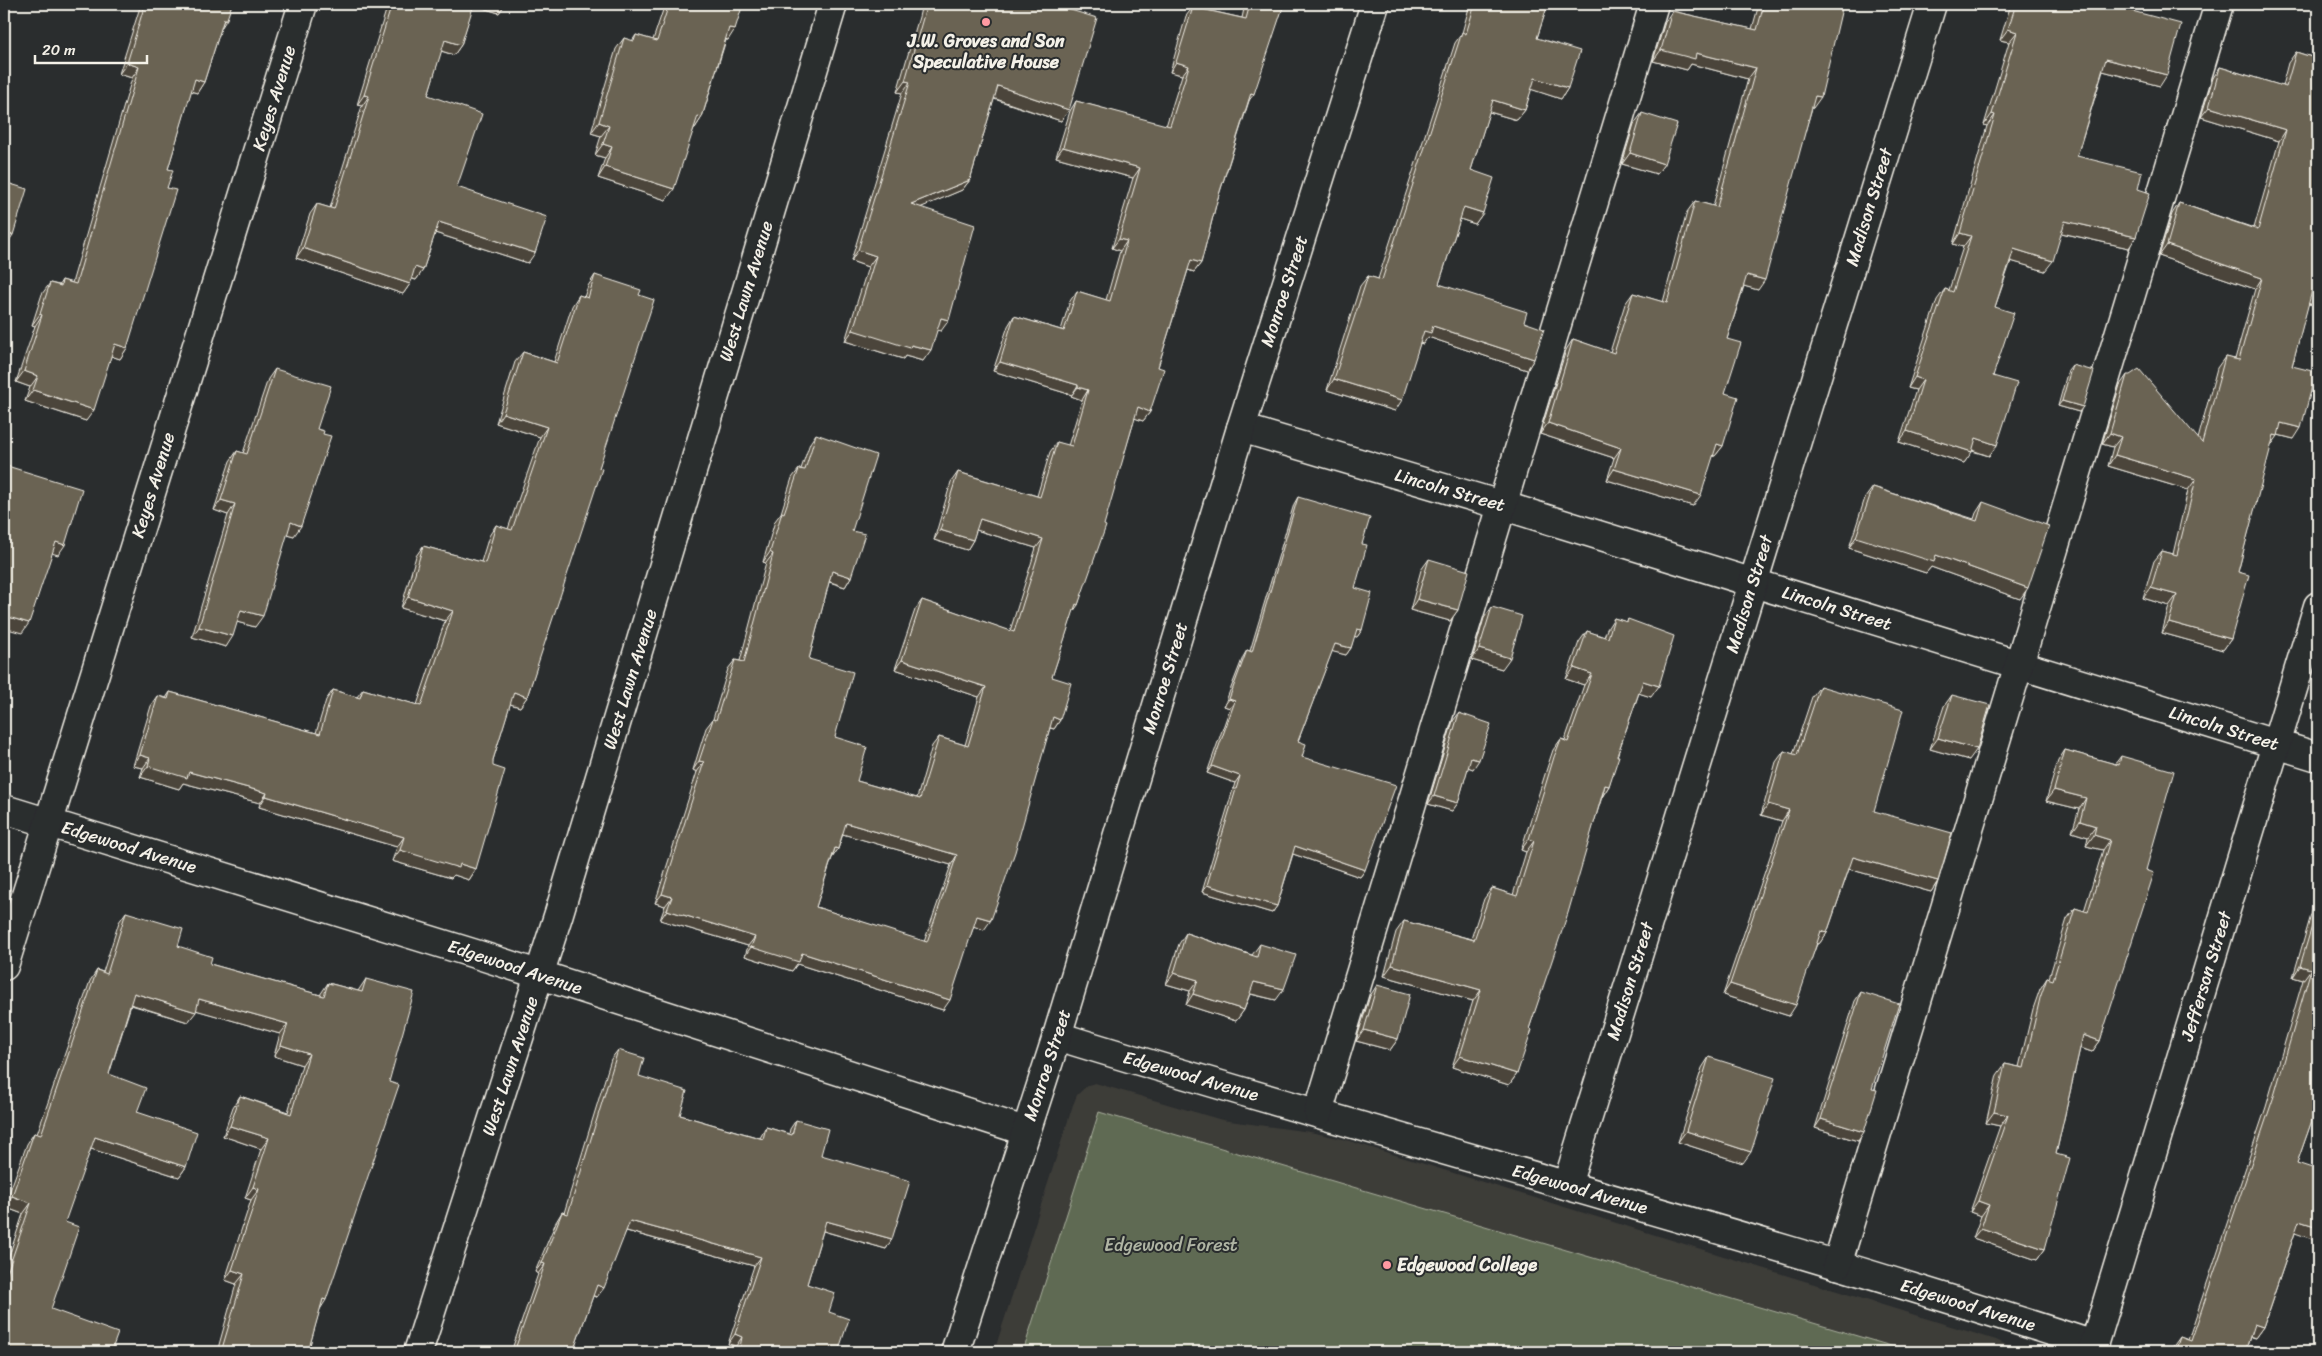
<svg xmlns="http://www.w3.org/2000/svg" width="2322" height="1356" font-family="Sriracha,sans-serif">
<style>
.built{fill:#3e3d39}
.green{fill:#5e6b52;stroke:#a9ae9d}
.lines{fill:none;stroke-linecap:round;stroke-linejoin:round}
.minor-casing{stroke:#f4f1e8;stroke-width:31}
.major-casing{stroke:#f4f1e8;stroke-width:31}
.minor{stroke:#2a2d2e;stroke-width:28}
.major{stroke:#2a2d2e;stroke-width:28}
.wall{fill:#5c5547;stroke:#f4f1e8;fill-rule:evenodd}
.shaded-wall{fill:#4b453a;stroke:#f4f1e8}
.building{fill:#6b6353;stroke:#f4f1e8;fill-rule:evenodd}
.poi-dot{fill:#ff9aa2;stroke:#2a2d2e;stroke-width:2}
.labels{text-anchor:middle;stroke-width:4;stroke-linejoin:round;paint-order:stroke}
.poi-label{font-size:18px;font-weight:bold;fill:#f4f1e8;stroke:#2a2d2e}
.street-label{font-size:18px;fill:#f4f1e8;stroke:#2a2d2e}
.park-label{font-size:18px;fill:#b0b5a4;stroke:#2a2d2e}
</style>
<rect width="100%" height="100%" fill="#2a2d2e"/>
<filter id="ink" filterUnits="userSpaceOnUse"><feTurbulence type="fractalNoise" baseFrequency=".02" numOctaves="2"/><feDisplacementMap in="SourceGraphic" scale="10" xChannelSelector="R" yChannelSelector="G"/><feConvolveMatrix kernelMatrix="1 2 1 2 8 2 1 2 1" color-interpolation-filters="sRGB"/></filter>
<g filter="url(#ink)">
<path class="built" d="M1095,1083l127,37 88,12 33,7 653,201 25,12h-1027l79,-247 4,-10 11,-10z"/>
<path class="green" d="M1099,1112l809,239 -885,1z"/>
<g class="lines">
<defs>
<g id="minor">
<path d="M1241,428l260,77 817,252"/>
<path d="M4,809l478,147 543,175"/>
<path d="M4,966l299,-962"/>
<path d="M1057,1036c345,106 694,197 1037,309"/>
<path d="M1318,1113l336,-1109"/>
<path d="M1567,1185l365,-1181"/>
<path d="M1837,1265l382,-1261"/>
<path d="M418,1352l141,-439 274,-909"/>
<path d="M2092,1352l226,-746"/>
</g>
<path id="major" d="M955,1352l102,-316 184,-608 134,-424"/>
</defs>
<use href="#minor" class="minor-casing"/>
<use href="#major" class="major-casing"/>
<use href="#minor" class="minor"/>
<use href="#major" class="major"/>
</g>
<g class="wall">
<path d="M141,4h91l-11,24 -17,54 -7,11 -6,-2 -23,78 -1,19 -40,160 -7,11 -9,-3 -25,65 -61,-20 5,-14 -14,-5 19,-56 -3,-1 10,-31 8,-11 9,2 3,-5 10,3 60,-205 -13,-4z"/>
<path d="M388,4h117l-6,9 -26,-8 -12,40 -7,10 -13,-4 -13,44 29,92 71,76 -93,-30 -12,37 -7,10 -4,-1 -2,5 -7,10 -107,-36 14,-44 7,-10 13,4 32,-102 -5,-1z"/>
<path d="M665,4h78l-15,36h-2l-24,77 -7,11h-1l-28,72 -68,-22 7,-20 -10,-3 6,-19 -10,-3 25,-84 8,-11 8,3 4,-6 17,5z"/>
<path d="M922,4h129l18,106 -8,11 -67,-22 -24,81 -8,10 -41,17 20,124 -4,-1 -14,31 -18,-5 -2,3 -58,-18 23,-74 -17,-6 51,-168 -5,-1 22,-75z"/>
<path d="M1245,4h39l-35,97 -32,100 -16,62 -7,9 -6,-2 -30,97 -8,45 -7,9 -8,-3 -57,187 -5,7 -21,65 8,43 -6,9 -4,-1 -66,202 -10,-4 -31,84 -146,-46 -5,7 -47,-15 3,-10 -88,-26 5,-14 -10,-3 42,-131 -4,-2 13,-42 7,-9 15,-50 7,-9 5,1 26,-98 -3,-1 12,-41 6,-8 11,-35 7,-9h2l9,-26 6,-9 36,97 -1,46 -6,10 -16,-5 -20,77 26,78 22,44 60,17 15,-52 7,-9 26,8 14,-48 -84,-28 20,-59 7,-10 88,31 26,-83 -60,-18 -3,10 -6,10 -33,-10 17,-58 7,-10 79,24 13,-44 7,-10 11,4 14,-46 -11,-4 1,-1 -79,-24 15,-45 6,-10 47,14 9,-29 7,-10 29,9 14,-49 -8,-3 21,-70 -77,-21 14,-46 6,-10 90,25 16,-51 -12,-3 16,-56 7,-9 49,11zM843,834l108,31 -27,77 -108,-35 16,-49 6,-9z"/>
<path d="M1470,4h78l-11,34 31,50 -7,11 -30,-10 -6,21 -8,10 -28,-8 -18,58 12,43 -8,11 -15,-5 -21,65 85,38 10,37 -7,11 -99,-33 -5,7 -3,-1 -25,68 -68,-21 33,-104 8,-10 10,3 77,-236 7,-10z"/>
<path d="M1759,4h84l-30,104h-1l-54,182 -14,-4 -17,53 -4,107 -8,10h-2l-20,50 -86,-26 7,-22 -74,-24 26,-84 7,-11 37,13 15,-48 8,-11 30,9 24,-90 8,-11 18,5 35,-127 -57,-15 -4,6 -34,-9 12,-39 7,-11 80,18z"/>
<path d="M2011,4h90l15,4 1,-1 43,79 -57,-15 -26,85 61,33 -9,59 -68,-15 -16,38 -34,-10 -16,46 -2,69 4,69 -8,11 -17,-5 -8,12 -65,-21 17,-52 -8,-2 29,-88 8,-11 4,1 14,-43 -10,-3 34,-118 -3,-1 25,-83 -9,-2z"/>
<path d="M2296,52l22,7v245l-1,2 -9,-2 -16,62 2,73 -16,-4 -8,12 -32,125 -7,67 -8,11 -61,-17 7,-27 -26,-8 11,-37 8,-10 11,3 15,-64 -80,-24 5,-19 -11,-3 18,-59 7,-10 71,64 19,-71 8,-11 10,2 20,-70 -96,-33 13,-42 7,-11 75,25 25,-87 -78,-24 12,-39 7,-11 62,19 6,-23z"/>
<path d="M1642,113l22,51 -7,10 -35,-10 12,-40z"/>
<path d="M595,275l44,20 -40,173 -72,229 -7,10 -10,-3 -17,56 -17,109 -7,11 -15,-5 -3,3 -59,-17 5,-14 -138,-40 1,-4 -77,-20 -4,6 -39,-12 3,-9 -10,-2 18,-60 7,-10 8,2 4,-6 146,41 10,-33 7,-10 24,7 6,-8 54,16 28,-84 -44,-13 15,-52 7,-10 58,16 8,-26 7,-11 12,4 32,-92 -44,-14 19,-61 8,-10 31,10 18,-56 7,-11 5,2 4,-11z"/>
<path d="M2072,365l7,47 -21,-6 10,-36z"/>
<path d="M275,369l42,60 -23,107 -7,-2 -32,93 -18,-5 -11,25 -34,-10 36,-122 -14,-5 16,-49 7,-10 6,2 25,-74z"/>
<path d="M1873,487l101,32 2,-6 7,-11 37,97 -89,-32 -5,6 -77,-25 16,-50z"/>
<path d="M1298,497l64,47 -7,44 7,42 -5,7 -3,-1 -3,12 -5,7 -14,-4 -34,90 4,16 63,113 -5,7 -67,-23 -16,52 -5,7 -70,-21 33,-109 -28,-10 23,-65 -6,-2 19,-49 4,-7 3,1 44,-147z"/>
<path d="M1429,559l29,51 -8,11 -40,-11 11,-40z"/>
<path d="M1492,607l10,62 -30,-9 12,-42z"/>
<path d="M1614,618l12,4 2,-3 23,78 -12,-4 -22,63 -8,30 -7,11 -73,232 -12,45 -8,11 -57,-18 21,-66 -89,-25 12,-44 8,-11 67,18 13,-40 8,-11 21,7 13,-43 -5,-2 26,-82 6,-18 8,-11 4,1 19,-55 -18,-6 13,-37 8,-11 17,6 3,-8z"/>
<path d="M1820,686l54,125 64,70 -7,11 -82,-23 -22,64 -8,11h-2l-28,72 -66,-21 59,-174 -21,-6 15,-53 8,-11 9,3 19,-57z"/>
<path d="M1952,695l17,65 -39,-11 14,-43z"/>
<path d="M1459,713l14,56 -5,-2 -10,36 -6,8 -24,-7 25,-83z"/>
<path d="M2065,750l50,14 6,-8 25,114 -46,171 -8,11 -12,-4 -24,106 -11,95 -8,11 -64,-22 8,-22 -11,-4 30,-86 -14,-3 11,-48 8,-11 14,3 14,-58 7,-20 7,-11h2l18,-59 8,-11 9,3 19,-61 -17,-4 2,-9 -16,-5 7,-23 -33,-8 12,-40z"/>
<path d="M2318,891v220l-6,9 -15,43 -2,70 -32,94 -8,11 -5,-1 -5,15h-74l1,-4 8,-11 8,3 78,-233 37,-127 -10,-3z"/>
<path d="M126,912l52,34 32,18 110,31 8,-12 30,8 8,-12 -46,329 -12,44h-91l19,-68 -11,-4 26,-80 -6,-2 16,-49 -38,-13 10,-29 7,-11 48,16 14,-47 -28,-9 6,-22 -84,-24 -8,12 -57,-17 -22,69 28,38 49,55 -7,10 -88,-28 -87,203v-81l19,-57 -19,-7 23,-63 7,-11 3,1 53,-153 7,-11 6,2 16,-50z"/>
<path d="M1186,933l66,22 8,-11 16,56 -26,-6 -6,16 -8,11 -50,-16 4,-14 -24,-7 13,-40z"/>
<path d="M1377,985l21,54 -8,11 -34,-9 14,-45z"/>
<path d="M1861,992l11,97 -14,52 -43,-13 40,-127z"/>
<path d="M618,1050l21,26 41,39 80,23 6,-11 23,7 1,-5 6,-9 25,35 71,84 -6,10 -63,-18 -16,53 22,28 9,40h-104l2,-6 -8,-2 26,-78 -128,-35 -29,66 -4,-1 -20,56h-62l27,-78 -3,-2 21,-50 6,-10 2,1 47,-154z"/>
<path d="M1709,1057l34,106 -65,-21 24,-74z"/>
</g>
<g class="shaded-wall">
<path d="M470,4h35l-6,9z"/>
<path d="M224,19h3l-7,11z"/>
<path d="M729,28l6,1 -7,11 -6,-2z"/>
<path d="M2008,29l9,3 -8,10 -9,-2z"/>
<path d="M445,40l16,5 -7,10 -16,-5z"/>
<path d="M1661,50l35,3 60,15 -8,11 -57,-15 -4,6 -34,-9z"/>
<path d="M2106,59l61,16 -7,11 -61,-16z"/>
<path d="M1176,62l13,4 -7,9 -12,-3z"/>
<path d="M127,63l12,4 -7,11 -13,-4z"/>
<path d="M1535,78l33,10 -7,11 -34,-11z"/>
<path d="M195,79l9,3 -7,11 -10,-3z"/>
<path d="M905,81l5,1 -8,11 -5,-1z"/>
<path d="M998,86l71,24 -8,11 -71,-24z"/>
<path d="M1251,93l3,1 -7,9z"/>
<path d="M364,95l5,1 -7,10 -5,-1z"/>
<path d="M1815,96l6,1 -8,11 -5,-1z"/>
<path d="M1493,100l32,10 -8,10 -31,-9z"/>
<path d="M2209,107l77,23 -7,11 -78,-24z"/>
<path d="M1992,114l3,1 -8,11 -3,-1z"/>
<path d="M698,116l4,1 -7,11 -5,-1z"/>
<path d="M599,122l10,4 -8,10 -10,-3z"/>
<path d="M603,144l9,3 -7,11 -10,-3z"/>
<path d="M1063,147l77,21 -7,10 -77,-21z"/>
<path d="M1630,153l34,11 -7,10 -35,-10z"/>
<path d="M605,167l69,22 -8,11 -68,-22z"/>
<path d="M970,180l-8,10 -59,25 8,-11z"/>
<path d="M1464,207l19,6 -8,11 -18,-6z"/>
<path d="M2065,221l71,16 -7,11 -72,-16z"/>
<path d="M439,222l96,31 -7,10 -96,-31z"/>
<path d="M4,233l9,2 -8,11h-1z"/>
<path d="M1960,233l11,3 -8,11 -10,-3z"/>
<path d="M1119,239l8,2 -7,10 -8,-3z"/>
<path d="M2167,245l95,33 -7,11 -96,-33z"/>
<path d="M303,248l107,36 -7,10 -107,-36z"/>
<path d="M2014,249l39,12 -8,10 -38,-11z"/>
<path d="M858,250l18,6 -8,11 -17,-6z"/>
<path d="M1191,260l10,3 -7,9 -9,-3z"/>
<path d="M415,267l8,3 -7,10 -8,-3z"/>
<path d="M1747,275l18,5 -7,10 -18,-5z"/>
<path d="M2312,291l6,3v10l-1,2 -13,-4z"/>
<path d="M40,314l2,1 -7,11 -3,-1z"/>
<path d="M941,318l8,2 -8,11 -7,-2z"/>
<path d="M1433,326l101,33 -7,11 -99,-33 -5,7 -7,-2 8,-11z"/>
<path d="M853,330l58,15 20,5 -8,11 -18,-5 -2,3 -58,-18z"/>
<path d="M115,344l12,4 -7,11 -12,-4z"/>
<path d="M1000,362l78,23 -6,10 -79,-24z"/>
<path d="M24,371l14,5 -8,11 -14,-5z"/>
<path d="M1915,377l8,3 -7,10 -8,-2z"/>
<path d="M1334,379l68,21 -7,11 -68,-21z"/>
<path d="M1078,387l10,3 -6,10 -11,-4z"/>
<path d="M33,390l61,20 -8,11 -61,-20z"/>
<path d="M2062,401l21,6 -4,5 -21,-6z"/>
<path d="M1138,407l12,5 -7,9 -12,-4z"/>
<path d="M503,413l44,14 -7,10 -44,-14z"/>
<path d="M1548,423l73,25 -7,10 -74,-24z"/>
<path d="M2281,423l20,5 -7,11 -20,-5z"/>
<path d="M1907,431l65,21 -8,11 -65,-21z"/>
<path d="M2110,433l11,4 -8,10 -11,-3z"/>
<path d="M2274,435l4,1 -8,11z"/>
<path d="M1976,438l21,7 -8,11 -20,-7z"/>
<path d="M1717,444l6,2 -8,10 -6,-2z"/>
<path d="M2115,455l81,24 -8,11 -80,-24z"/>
<path d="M1614,469l87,26 -8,11 -86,-26z"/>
<path d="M221,500l14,4 -7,11 -14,-5z"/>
<path d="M980,519l63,20 -7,9 -63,-19z"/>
<path d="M291,522l10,4 -7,10 -11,-3z"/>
<path d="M940,530l33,10 -6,10 -33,-10z"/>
<path d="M1856,537l80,18 92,33 -8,11 -89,-32 -5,6 -77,-25z"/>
<path d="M56,542l9,3 -7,10 -10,-3z"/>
<path d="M770,552l3,2 -7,9 -3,-1z"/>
<path d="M832,571l19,6 -6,10 -20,-7z"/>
<path d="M2151,588l26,7 -8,11 -26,-8z"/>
<path d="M408,597l45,14 -8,10 -44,-13z"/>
<path d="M1417,599l41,11 -8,11 -40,-11z"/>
<path d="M241,610l22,6 -8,11 -22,-6z"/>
<path d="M5,616l24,7 -7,10 -18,-5v-11z"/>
<path d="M2169,622l62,17 -8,11 -61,-17z"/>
<path d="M199,627l34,9 -7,11 -34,-10z"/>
<path d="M1357,629l5,1 -5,7 -5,-1z"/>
<path d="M1335,644l16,4 -5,7 -16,-4z"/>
<path d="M1479,649l31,9 -8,11 -30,-9z"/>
<path d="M902,660l84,27 -7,10 -84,-28z"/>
<path d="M1574,668l18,6 -8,11 -18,-6z"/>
<path d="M1643,681l16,5 -8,11 -16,-5z"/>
<path d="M514,692l13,5 -7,10 -13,-4z"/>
<path d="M1229,699l6,2 -5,7 -6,-2z"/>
<path d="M1053,717l7,3 -6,9 -7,-2z"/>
<path d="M1938,738l39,11 -8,11 -39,-11z"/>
<path d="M140,755l10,3 -7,10 -10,-2z"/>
<path d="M1471,758l8,2 -6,9 -8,-3z"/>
<path d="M699,761l5,1 -7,10 -4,-2z"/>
<path d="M148,766l41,6 78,21 -7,10 -77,-20 -4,6 -39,-12z"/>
<path d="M1212,766l28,10 -5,7 -28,-10z"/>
<path d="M1605,785l4,1 -7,11z"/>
<path d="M2054,790l32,8 -7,11 -33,-8z"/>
<path d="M266,796l138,41 -7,10 -138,-40z"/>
<path d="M1434,796l24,7 -6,8 -24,-7z"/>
<path d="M1768,804l21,6 -7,11 -21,-6z"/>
<path d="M2080,821l16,5 -8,11 -16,-5z"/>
<path d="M846,823l111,32 -6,10 -112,-32z"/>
<path d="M2094,835l16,5 -7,10 -17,-4z"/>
<path d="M1529,839l5,2 -8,11 -5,-2z"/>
<path d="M1295,846l70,24 -5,7 -70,-24z"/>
<path d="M835,848l3,1 -6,9z"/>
<path d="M400,850l60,14 16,5 -7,11 -15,-5 -3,3 -59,-17z"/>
<path d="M1853,857l85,24 -7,11 -86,-24z"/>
<path d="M1207,885l70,21 -5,7 -70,-21z"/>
<path d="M662,894l10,3 -7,9 -10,-3z"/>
<path d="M667,910l88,27 -7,9 -88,-26z"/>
<path d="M977,916l14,4 -7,10 -14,-5z"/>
<path d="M1821,931l6,2 -8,11 -6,-2z"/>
<path d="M751,947l51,6 148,47 -7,10 -146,-46 -5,7 -47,-15z"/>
<path d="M1392,965l89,25 -8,11 -89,-25z"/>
<path d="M2300,966l11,3 -8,11 -10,-3z"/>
<path d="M1174,973l24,7 -8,11 -24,-7z"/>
<path d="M1254,982l30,7 -8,11 -29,-7z"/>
<path d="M1730,984l66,21 -7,11 -66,-21z"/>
<path d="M134,993l62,19 -8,10 -61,-19z"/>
<path d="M1193,994l51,16 -8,11 -50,-16z"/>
<path d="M199,999l89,25 -8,10 -88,-25z"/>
<path d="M1364,1030l34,9 -8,11 -34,-9z"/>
<path d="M2083,1035l17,6 -8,11 -17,-6z"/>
<path d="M281,1045l28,9 -7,11 -28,-9z"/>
<path d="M1460,1056l57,18 -8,11 -57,-18z"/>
<path d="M2316,1109l2,1v1l-6,10z"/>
<path d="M1994,1112l14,3 -8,11 -14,-3z"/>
<path d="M1821,1119l43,13 -6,9 -43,-13z"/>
<path d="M230,1126l39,12 -8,11 -38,-13z"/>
<path d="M1686,1131l65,21 -8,11 -65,-21z"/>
<path d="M95,1137l91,30 -7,10 -91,-29z"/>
<path d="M253,1187l6,2 -8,11 -6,-2z"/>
<path d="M12,1196l19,7 -8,11 -19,-7z"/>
<path d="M1978,1201l11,4 -8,11 -11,-4z"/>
<path d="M630,1221l131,36 -7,9 -131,-36z"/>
<path d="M826,1221l66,18 -6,10 -66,-19z"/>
<path d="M2299,1221l19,6v14l-26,-9z"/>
<path d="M1981,1228l64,21 -8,11 -64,-22z"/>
<path d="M542,1263l3,1 -7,10 -3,-2z"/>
<path d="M232,1270l12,4 -8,10 -11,-4z"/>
<path d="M597,1285l7,3 -7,9 -6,-2z"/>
<path d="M323,1299l3,1 -7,11z"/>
<path d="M2254,1324l9,3 -8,11 -8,-3z"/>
<path d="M735,1334l7,3 -6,9 -8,-2z"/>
<path d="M43,1347l14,5h-18z"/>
</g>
<g class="building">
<path d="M145,4h87l-5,15h-3l-20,63 -9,-3 -27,90 5,1 -6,18 9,2 -49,158 -12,-4 -21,66 -61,-20 5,-14 -14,-5 18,-56 -2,-1 10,-31 11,3 1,-6 14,4 63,-217 -12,-4z"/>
<path d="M392,4h82l-13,41 -16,-5 -17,55 54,19 -25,73 90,30 -12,36 -96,-31 -16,48 -8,-3 -5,17 -107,-36 14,-44 17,5 35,-113 -5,-1z"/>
<path d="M669,4h74l-8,25 -6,-1 -27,89 -4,-1 -24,73 -69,-22 7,-20 -9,-3 6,-18 -10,-4 25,-84 10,3 2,-6 21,6z"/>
<path d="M927,4h124l46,14 -28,92 -71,-24 -28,94 -59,24 64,21 -26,95 -8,-2 -10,32 -20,-5 -1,3 -57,-18 23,-74 -18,-6 52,-168 -5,-1z"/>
<path d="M1250,4h34l-30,90 -3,-1 -34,108 -16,62 -10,-3 -33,107 6,2 -14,43 -12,-5 -34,118 2,1 -28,79 -2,-1 -24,73 19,6 -11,37 -7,-3 -38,135 -24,68 -14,-4 -27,84 -148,-47 -3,9 -48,-15 4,-10 -88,-27 5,-13 -10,-3 42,-132 -5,-1 14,-42 3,1 19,-60 9,2 29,-108 -3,-2 12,-40 2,1 15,-44 6,1 11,-36 60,21 -24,76 13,3 -14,43 -19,-6 -23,88 44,13 -18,65 32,10 -10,34 63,18 19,-62 29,9 18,-59 -84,-27 20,-60 92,32 29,-93 -63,-20 -7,21 -33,-10 18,-58 82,25 17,-55 15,4 16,-56 -10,-3v-2l-78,-23 14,-46 50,15 13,-40 33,10 17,-60 -8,-2 21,-71 -77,-21 13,-46 94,25 19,-60 -13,-4 17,-55 53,12zM846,823l111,32 -30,87 -111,-35 19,-59 3,1z"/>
<path d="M1475,4h73l-11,34 43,13 -12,37 -33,-10 -10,32 -32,-10 -22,70 23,8 -11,35 -19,-6 -25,77 88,28 -3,10 20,7 -10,30 -101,-33 -2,7 -7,-2 -22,69 -68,-21 34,-103 14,4 80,-248 4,2z"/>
<path d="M1764,4h79l-22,93 -6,-1 -50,184 -18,-5 -20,64 14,4 -16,50 13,4 -15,49 -6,-2 -16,51 -87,-26 7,-21 -73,-25 25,-84 41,14 19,-60 34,10 28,-102 22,6 39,-139 -60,-15 -1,6 -34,-9 11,-39 85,19z"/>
<path d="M2016,4h85l15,4 1,-1 64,17 -14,51 -61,-16 -29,97 65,16 -4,17 12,4 -14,44 -71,-16 -12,40 -39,-12 -19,58 19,6 -21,63 24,7 -20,62 -21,-7 -4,14 -65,-21 16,-51 -8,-3 30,-88 8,3 18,-56 -11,-3 35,-118 -3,-1 25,-82 -9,-3z"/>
<path d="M2296,52l22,7v235l-6,-3 -20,75 24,6 -15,56 -20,-5 -3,13 -4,-1 -36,137 11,3 -18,64 -62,-17 8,-27 -26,-7 11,-37 15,4 19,-76 -81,-24 6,-18 -11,-4 17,-58h3l9,-6 63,74 23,-86 14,3 23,-82 -95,-33 12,-42 79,27 28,-100 -77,-23 11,-40 66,20z"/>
<path d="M1642,113l35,11 -13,40 -34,-11z"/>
<path d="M4,182l23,7 -14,46 -9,-2z"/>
<path d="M595,275l46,15 -2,5 15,5 -55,168 3,1 -75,228 -13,-5 -21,68v6l12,4 -29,99 -16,-5 -1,4 -59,-18 4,-13 -138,-41 1,-3 -78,-21 -2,6 -39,-12 2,-8 -10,-3 18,-59 10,3 2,-7 150,42 13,-44 27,8 3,-9 58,17 32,-95 -45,-14 15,-51 62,17 11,-38 16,5 35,-103 -44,-14 20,-61 34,11 22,-68 9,3z"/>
<path d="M2072,365l22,6 -11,36 -21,-6z"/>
<path d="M275,369l56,17 -14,43 7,2 -1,3 8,2 -30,90 -10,-4 -28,94 -22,-6 -8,26 -34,-9 36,-123 -14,-4 16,-49 10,3z"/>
<path d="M4,465l78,24 -17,56 -9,-3 -27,81 -24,-7 -1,4z"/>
<path d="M1873,487l104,34 6,-19 66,24 -21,62 -92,-33 -2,7 -78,-25z"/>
<path d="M1298,497l72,21 -8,26 5,1 -12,43 17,5 -10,37 -5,-1 -6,19 -16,-4 -37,97 8,3 -4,13 94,28 -31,85 -70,-24 -18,60 -70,-21 33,-109 -28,-10 23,-65 -6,-2 18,-49 5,2z"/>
<path d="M1429,559l40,12 -11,39 -41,-11z"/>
<path d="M1492,607l30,9 -12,42 -31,-9z"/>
<path d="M1614,618l13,4 1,-3 46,17 -15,50 -16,-5 -26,75h2l-10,30 -4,-1 -37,128 -39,116 3,1 -15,44 -57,-18 21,-66 -89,-25 12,-44 70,19 18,-52 25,8 17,-55 -5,-2 25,-82 7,-18 7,3 24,-68 -18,-6 13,-37 21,7z"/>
<path d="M1820,686l83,24 -29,101 78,22 -14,48 -85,-24 -26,76 -6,-2 -25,74 -66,-21 59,-174 -21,-6 16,-53 13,4z"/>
<path d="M1952,695l38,10 -13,44 -39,-11z"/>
<path d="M1459,713l32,11 -12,36 -8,-2 -13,45 -24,-7z"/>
<path d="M2065,750l54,15 2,-9 53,15 -28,99 8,3 -54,168 -17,-6 -27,119 14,4 -25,91 -64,-21 8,-23 -11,-4 30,-86 -14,-3 11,-48 19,4 16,-70 7,-20 6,2 22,-72 13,4 22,-72 -16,-5 2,-9 -16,-5 6,-23 -32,-8z"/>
<path d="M2318,906v204l-2,-1 -19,54 21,7v57l-19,-6 -36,106 -9,-3 -9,28h-70l5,-15 11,4 83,-245 37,-127 -11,-3z"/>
<path d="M126,912l57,17 -5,17 34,11 -2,7 114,32 4,-13 34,9 4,-13 48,13 -25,90 10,3 -73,215 -3,-1 -15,53h-87l23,-78 -12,-4 27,-81 -6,-2 16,-49 -39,-12 10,-30 51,18 18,-60 -28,-9 7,-21 -89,-25 -3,13 -62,-19 -25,81 37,14 -9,24 60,20 -11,35 -91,-30 -30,85 14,5 -28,82 67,24 -7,19h-54l-14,-5 -2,5h-37v-70l27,-79 -19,-7 22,-63 7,2 56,-165 10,4z"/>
<path d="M1186,933l71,24 3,-13 36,11 -12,34 -30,-7 -10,28 -51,-16 5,-14 -24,-7z"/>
<path d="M1377,985l33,9 -12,45 -34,-9z"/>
<path d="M1861,992l38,12 -27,85 5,1 -13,42 -43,-13z"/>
<path d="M618,1050l26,8 -5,18 48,15 -7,24 83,24 3,-12 26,8 4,-15 32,9 -7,26 89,26 -18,58 -66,-18 -19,63 28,9 -6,19 20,7 -11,33h-99l3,-15 -7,-3 26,-77 -131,-36 -26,67 -7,-3 -24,67h-59l31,-88 -3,-1 20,-51 6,2z"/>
<path d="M1709,1057l66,21 -24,74 -65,-21z"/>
</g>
</g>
<g class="poi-dot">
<circle cx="986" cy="22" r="5"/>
<circle cx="1387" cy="1265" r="5"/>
</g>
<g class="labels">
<g class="poi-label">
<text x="986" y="47">J.W. Groves and Son<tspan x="986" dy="21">Speculative House</tspan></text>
<text x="1397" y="1271" text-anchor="start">Edgewood College</text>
</g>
<g class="street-label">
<text transform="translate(274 98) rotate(-73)" y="6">Keyes Avenue</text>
<text transform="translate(1869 207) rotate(-73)" y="6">Madison Street</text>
<text transform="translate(746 291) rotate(-73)" y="6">West Lawn Avenue</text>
<text transform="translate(1284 291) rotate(-72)" y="6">Monroe Street</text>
<text transform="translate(153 485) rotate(-73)" y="6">Keyes Avenue</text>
<text transform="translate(1450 490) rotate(16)" y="6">Lincoln Street</text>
<text transform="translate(1749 594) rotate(-73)" y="6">Madison Street</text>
<text transform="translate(1837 608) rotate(17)" y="6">Lincoln Street</text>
<text transform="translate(1165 678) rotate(-73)" y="6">Monroe Street</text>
<text transform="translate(630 679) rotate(-73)" y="6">West Lawn Avenue</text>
<text transform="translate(2224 728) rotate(17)" y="6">Lincoln Street</text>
<text transform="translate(129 847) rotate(17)" y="6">Edgewood Avenue</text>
<text transform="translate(515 967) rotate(18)" y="6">Edgewood Avenue</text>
<text transform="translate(2206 976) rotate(-73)" y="6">Jefferson Street</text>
<text transform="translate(1630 981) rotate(-73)" y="6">Madison Street</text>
<text transform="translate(1047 1065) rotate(-72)" y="6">Monroe Street</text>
<text transform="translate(510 1066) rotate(-72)" y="6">West Lawn Avenue</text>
<text transform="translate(1191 1076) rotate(16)" y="6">Edgewood Avenue</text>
<text transform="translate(1580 1189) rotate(16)" y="6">Edgewood Avenue</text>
<text transform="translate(1968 1305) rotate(17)" y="6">Edgewood Avenue</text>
</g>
<g class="park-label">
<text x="1171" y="1251">Edgewood Forest</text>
</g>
</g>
<rect width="2322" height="1356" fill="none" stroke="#2a2d2e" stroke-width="20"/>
<rect x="10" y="10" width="2302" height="1336" fill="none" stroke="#f4f1e8" stroke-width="2" filter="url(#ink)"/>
<path d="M35 55v8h112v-8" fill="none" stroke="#f4f1e8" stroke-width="2.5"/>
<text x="42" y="55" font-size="15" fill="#f4f1e8" stroke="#2a2d2e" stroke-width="4" paint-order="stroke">20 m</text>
</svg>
